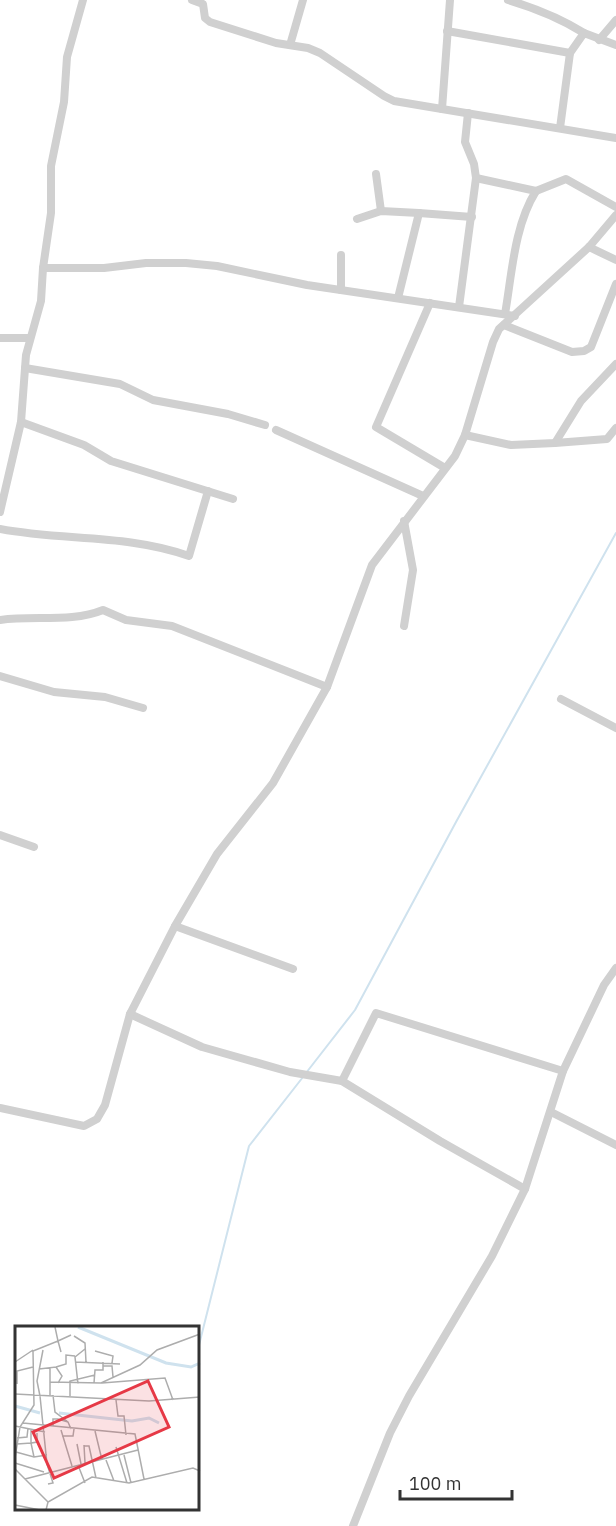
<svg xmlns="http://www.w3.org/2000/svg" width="616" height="1526" font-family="'IBM Plex Sans',sans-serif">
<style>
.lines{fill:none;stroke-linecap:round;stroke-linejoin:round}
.stream{stroke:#cfe2ee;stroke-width:2}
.street{stroke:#d0d0d0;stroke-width:8}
.inset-river{fill:none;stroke:#cfe2ee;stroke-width:3}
.inset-road{fill:none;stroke:#adadad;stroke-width:1.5}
.view{fill:#e63946;fill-opacity:0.15;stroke:#e63946;stroke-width:3}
.inset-edge{fill:none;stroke:#333;stroke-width:3}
</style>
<rect width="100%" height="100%" fill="#fff"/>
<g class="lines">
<g class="stream">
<path d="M306,1073l49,-63 101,-188 160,-289"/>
<path d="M198,1349l51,-203 54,-69"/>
</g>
<g class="street">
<path d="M192,0l11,4 2,14 5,4 66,21 32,5 12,5 64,43 10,5 222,37"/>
<path d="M508,0c27,8 52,18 76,33"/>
<path d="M447,31l123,22"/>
<path d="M599,40l17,-20"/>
<path d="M290,45l13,-45"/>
<path d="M442,109l8,-109"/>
<path d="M560,128l10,-75 14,-20 32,12"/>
<path d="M376,174l5,37"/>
<path d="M476,178l60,13c-22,35 -24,83 -31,123"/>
<path d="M536,191l30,-12 50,28"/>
<path d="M419,213l53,4"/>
<path d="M357,219l24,-8 38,2 -21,85"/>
<path d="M589,247l27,13"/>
<path d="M43,268h61l42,-5h40l31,3 90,19 208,31"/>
<path d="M341,290v-35"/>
<path d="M430,303l-54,124 69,41"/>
<path d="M459,307l17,-129 -2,-14 -9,-22 3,-29"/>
<path d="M504,325l68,27 12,-1 7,-4 25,-63"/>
<path d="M0,338h30"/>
<path d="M25,368l95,16 33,16 75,14 37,11"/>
<path d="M21,422l63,23 27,16 122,38"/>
<path d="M276,430l147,66"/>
<path d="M465,435l46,10 44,-2 26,-42 35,-37"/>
<path d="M555,443l52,-4 9,-11"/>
<path d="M0,512l21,-90 5,-67 15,-54 2,-33 8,-55v-47l13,-64 3,-45 16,-57"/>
<path d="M404,521l9,49 -9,56"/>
<path d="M0,529c62,12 128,5 189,27l19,-65"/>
<path d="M0,620c34,-5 71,3 103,-10l23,10 46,6 155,61"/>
<path d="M0,676l54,16 51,5 38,11"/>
<path d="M561,699l55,29"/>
<path d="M0,835l34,12"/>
<path d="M175,926l118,43"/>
<path d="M130,1014l72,33 88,25 52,9 34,-68 187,58"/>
<path d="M342,1081l98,60 85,48"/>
<path d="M0,1108l84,18 13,-7 8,-14 25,-91 45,-88 42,-72 56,-71 54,-96 45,-122 83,-109 10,-21 28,-93 6,-13 90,-82 27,-32"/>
<path d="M551,1112l65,33"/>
<path d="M353,1526l37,-93 19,-37 83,-140 33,-67 38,-118 41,-86 12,-17"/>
</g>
</g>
<g transform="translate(15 1326)">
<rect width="184" height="184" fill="#fff"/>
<path class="inset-river" d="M63,1l88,36 25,4 9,-4M0,80l25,7M44,87l73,8 17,-3 10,5"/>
<path class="inset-road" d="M59,10l11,7 1,19M80,25l18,5 -1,7M46,26l-3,-11 13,-6M0,36l18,-12M60,36l45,2M88,40h9l1,11M41,41l10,-3v-9l9,1M24,43l17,-2 6,9 -4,7M35,56l51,1 39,-18 17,-15 43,-16M79,57l1,-13h8v-8M87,57l63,-5 8,22M2,58v-13l16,-4M63,58l-3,-27 10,-8M0,68l134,7 51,-4M35,69v-27M38,69l2,17 13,10M25,70l7,68 6,19 -5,1M25,70l-3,-15 6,-31M55,70v-15l25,-6M101,74l2,16h6l2,19M8,97l112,11 9,45M0,100l30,6M38,100v-7h5l10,3 3,7M16,104v13l6,-1v-9M46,104l11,36M80,105l7,29M47,110h11l1,-7M2,112l10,-1 1,-9M2,118l14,-1 3,14M62,118l4,20M69,119l1,18M69,120h5l7,32M101,121l11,36M1,126l18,5 13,-2M109,129l7,28M0,132l5,-31 14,-22 -1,-54 25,-10 -3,-14M91,134l8,21M0,137l29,9M63,139l7,18M0,143l33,33M10,153l113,-29M0,179l25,5M31,184l2,-8 44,-25 37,6 64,-15 7,3"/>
<path class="view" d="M133,55l21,46 -115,51 -21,-46z"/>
<rect width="184" height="184" class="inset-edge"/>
</g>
<path d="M400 1490v9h112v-9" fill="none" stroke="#333333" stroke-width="3"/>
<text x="409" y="1490" font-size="18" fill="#333333" stroke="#ffffff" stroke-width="4.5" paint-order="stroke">100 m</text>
</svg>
